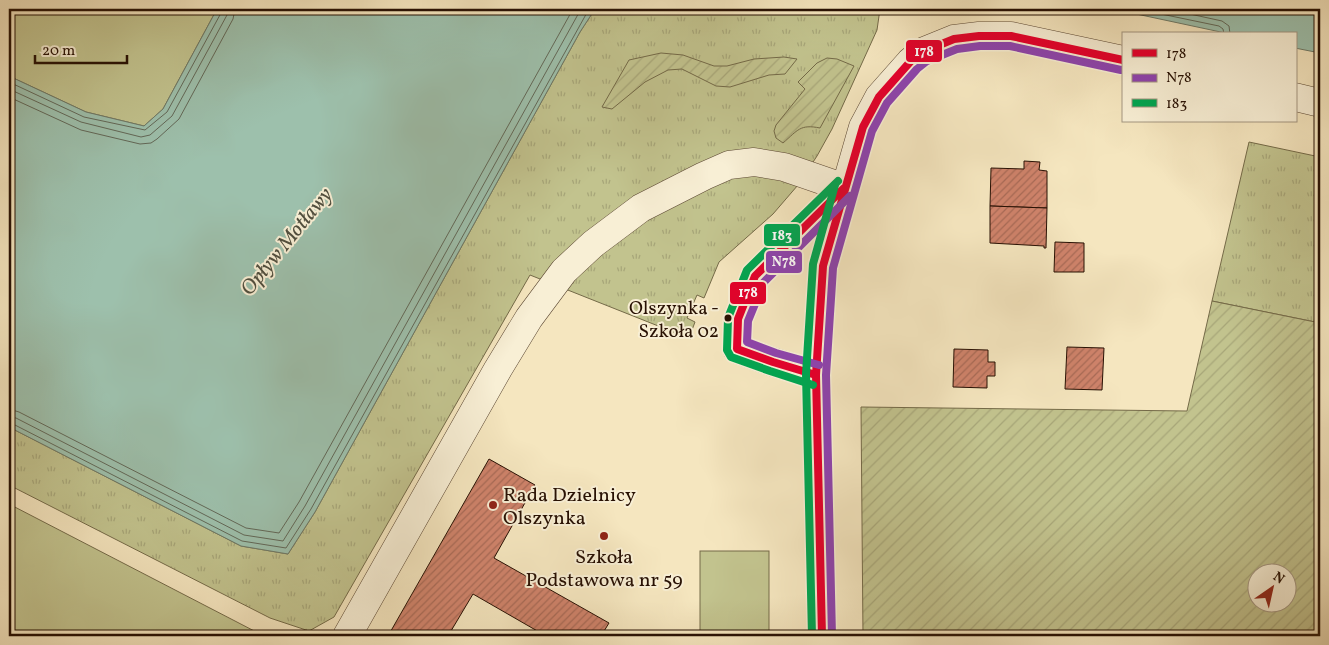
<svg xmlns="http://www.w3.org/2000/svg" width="1329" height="645" font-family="Vollkorn,serif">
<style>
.grass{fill:url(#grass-tufts);stroke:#746a48}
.park{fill:#c2c38e;stroke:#746a48}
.garden{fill:url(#garden-furrows);stroke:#746a48;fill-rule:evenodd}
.water{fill:#9dc0ac;stroke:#6e7a68}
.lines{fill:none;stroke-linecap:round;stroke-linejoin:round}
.shore{stroke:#626858;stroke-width:1}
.building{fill:url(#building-hatch);stroke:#271003}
.minor-casing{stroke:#5a4632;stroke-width:29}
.minor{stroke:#f8efd5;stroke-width:28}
.bus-1-casing{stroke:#f8efd5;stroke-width:11}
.bus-2-casing{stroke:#f8efd5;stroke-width:11}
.bus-3-casing{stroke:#f8efd5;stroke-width:11}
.bus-1{stroke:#e4002b;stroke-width:8}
.bus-2{stroke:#8e44ad;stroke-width:8}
.bus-3{stroke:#00a651;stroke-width:8}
.bus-dot{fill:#271003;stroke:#f8efd5;stroke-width:2}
.poi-dot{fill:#8f2418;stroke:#f8efd5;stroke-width:2}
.labels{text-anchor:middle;stroke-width:4;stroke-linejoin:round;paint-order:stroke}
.bus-label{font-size:19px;fill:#271003;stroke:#f8efd5;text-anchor:end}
.poi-label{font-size:20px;fill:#271003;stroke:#f8efd5;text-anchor:start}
.water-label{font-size:21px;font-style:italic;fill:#504e3e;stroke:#f8efd5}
.line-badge{stroke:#f8efd5;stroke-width:2}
.badge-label{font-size:14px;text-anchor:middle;font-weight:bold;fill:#fff}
</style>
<defs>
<pattern id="grass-tufts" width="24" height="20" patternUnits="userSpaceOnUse" patternTransform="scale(1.25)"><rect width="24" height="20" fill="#c2c38e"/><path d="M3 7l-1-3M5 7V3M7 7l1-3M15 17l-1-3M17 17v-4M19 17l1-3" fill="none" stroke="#a7a679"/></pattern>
<pattern id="garden-furrows" width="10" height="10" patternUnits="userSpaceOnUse" patternTransform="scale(1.25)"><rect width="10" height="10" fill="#c2c38e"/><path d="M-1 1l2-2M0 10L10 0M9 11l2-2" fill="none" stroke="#a7a679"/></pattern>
<pattern id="building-hatch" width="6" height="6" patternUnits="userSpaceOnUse" patternTransform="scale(1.25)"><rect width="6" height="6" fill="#cf836b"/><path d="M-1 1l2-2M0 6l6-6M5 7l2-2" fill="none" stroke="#a86a56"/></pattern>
</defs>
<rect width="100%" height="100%" fill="#f5e6bf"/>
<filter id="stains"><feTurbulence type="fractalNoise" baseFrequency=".004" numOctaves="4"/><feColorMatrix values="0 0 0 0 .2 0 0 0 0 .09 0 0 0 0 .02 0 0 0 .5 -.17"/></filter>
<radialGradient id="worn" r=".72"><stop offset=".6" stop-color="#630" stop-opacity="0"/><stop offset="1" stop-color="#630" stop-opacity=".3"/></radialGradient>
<g class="grass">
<path d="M595,9h285l-3,21 -45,99 -15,27 -19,29 -25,29 -54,48 -15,36 -7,-3 -10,23 8,4 -3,8 -1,9 -161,-64 -196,342 -25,14 -39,-13 -261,-133v-58l232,119 47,8 27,-42 265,-480z"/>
<path d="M1249,142l71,15v166l-108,-22z"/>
</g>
<g class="park">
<path d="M9,9h208l-54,100 -19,17 -58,-14 -77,-36z"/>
<path d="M9,504l253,131 1,1h-254z"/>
<rect x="700" y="551" width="69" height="85"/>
</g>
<g class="garden">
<path d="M661,53l22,2 31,11h13l27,-7 30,-2 13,2 -12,15 -16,1 -39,12 -14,-1 -34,-17 -14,1 -23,12 -33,27 -10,-2 27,-47z"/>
<path d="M827,58l10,1 17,7 -34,62c-20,-4 -22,2 -37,15l-7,-5 -2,-7 2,-6 29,-36 -7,-7 19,-19z"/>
<path d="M1212,301l108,22v313h-457l-2,-229 326,4zM1256,572h30v30h-30z"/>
</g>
<g class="water">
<path d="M217,9h378l-15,23 -265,480 -27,42 -47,-8 -232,-119v-351l77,36 58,14 19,-17z"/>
<path d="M1113,9h207v44l-25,-5v-14h-65z"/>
</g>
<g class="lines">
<g class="shore">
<path d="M1137,9l82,17 4,3 1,5"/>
<path d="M1167,9l55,12 7,5 1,8"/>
<path d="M9,82l75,35 61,13 22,-18 54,-99v-4"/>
<path d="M9,89l72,33 60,15 9,-2 22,-19 42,-77 13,-24 1,-6"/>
<path d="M9,97l72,33 59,14 11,-1 6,-4 22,-20 54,-100 2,-10"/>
<path d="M9,409l10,3 227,116 33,5 20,-31 274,-493"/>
<path d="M9,417l7,1 228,117 39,6 22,-35 276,-497"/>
<path d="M9,423l4,1 229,117 44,7 25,-39 278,-500"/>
</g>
</g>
<g class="building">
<path d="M1024,161l16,1 -1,8 8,1v37l-57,-2 1,-38 33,1z"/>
<path d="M990,206l57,2 -1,40h-2v-2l-54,-3z"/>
<path d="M1055,242l29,1v29h-30z"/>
<path d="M1067,347l37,1 -2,42 -37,-1z"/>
<path d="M954,349l34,1v12h7v14h-8v12l-34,-1z"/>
<path d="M489,459l46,26 -41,73 115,65 -8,13h-55l-73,-42 -25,42h-60z"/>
</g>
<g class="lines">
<defs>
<g id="minor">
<path d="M1295,97l25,6"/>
<path d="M816,375l-43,-13 -36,-13 1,-30 17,-43 89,-87"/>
<path d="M347,636l151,-267 31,-51 35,-47 29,-27 48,-36 63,-32 25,-11 25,-3 30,5 61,21"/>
<path d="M822,636l-6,-261 7,-109 40,-139 16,-30 31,-35 12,-10 32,-13 25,-3h32l112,24"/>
</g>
</defs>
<use href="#minor" class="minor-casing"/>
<use href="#minor" class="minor"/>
<defs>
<g id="bus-1">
<path d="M816,375l-43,-13 -36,-13 1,-30 17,-43 88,-87"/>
<path d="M822,636l-6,-261 7,-109 40,-139 16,-30 31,-35 12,-10 32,-13 25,-3h32l112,24"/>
</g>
<g id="bus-2">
<path d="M819,365l-43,-12 -29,-11 1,-21 16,-39 86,-86"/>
<path d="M832,636l-6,-261 7,-107 39,-137 15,-28 30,-34 10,-8 30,-12 23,-3h30l111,24"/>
</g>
<g id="bus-3">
<path d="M813,385l-43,-14 -39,-14 -4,-7 1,-32 19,-48 91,-89"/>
<path d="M812,636l-6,-262 7,-110 22,-79"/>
</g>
</defs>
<use href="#bus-1" class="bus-1-casing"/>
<use href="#bus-2" class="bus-2-casing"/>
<use href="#bus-3" class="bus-3-casing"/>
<use href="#bus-1" class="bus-1"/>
<use href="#bus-2" class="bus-2"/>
<use href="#bus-3" class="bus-3"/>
</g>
<circle class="bus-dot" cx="728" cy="318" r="4.5"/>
<g class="poi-dot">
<circle cx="493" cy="505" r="5"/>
<circle cx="604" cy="536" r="5"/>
</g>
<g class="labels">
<g class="bus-label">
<text x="719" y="314">Olszynka -<tspan x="719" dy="23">Szkoła 02</tspan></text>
</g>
<g class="poi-label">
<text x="503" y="501">Rada Dzielnicy<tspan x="503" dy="23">Olszynka</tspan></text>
<text x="604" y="563" text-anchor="middle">Szkoła<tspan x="604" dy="23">Podstawowa nr 59</tspan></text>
</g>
<g class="water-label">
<text transform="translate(286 241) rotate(-51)" y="7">Opływ Motławy</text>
</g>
</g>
<g class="line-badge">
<rect x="905" y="39" width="38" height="24" rx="5" fill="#e4002b"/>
<rect x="763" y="223" width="38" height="24" rx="5" fill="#00a651"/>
<rect x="765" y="250" width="38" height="24" rx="5" fill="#8e44ad"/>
<rect x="729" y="281" width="38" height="24" rx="5" fill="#e4002b"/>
</g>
<g class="badge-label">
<text x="924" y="56">178</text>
<text x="782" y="240">183</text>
<text x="784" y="266">N78</text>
<text x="748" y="297">178</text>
</g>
<rect width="1329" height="645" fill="none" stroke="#f5e6bf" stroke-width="30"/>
<rect x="10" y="10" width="1309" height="625" fill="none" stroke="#271003" stroke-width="2.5"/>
<rect x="15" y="15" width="1299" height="615" fill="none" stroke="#271003"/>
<rect x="1122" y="32" width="175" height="90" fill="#f8efd5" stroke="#a49681"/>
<rect x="1132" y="49" width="25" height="8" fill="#e4002b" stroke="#a49681"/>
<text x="1166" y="58" font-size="15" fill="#271003">178</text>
<rect x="1132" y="74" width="25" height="8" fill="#8e44ad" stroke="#a49681"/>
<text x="1166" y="82" font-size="15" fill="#271003">N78</text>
<rect x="1132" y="99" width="25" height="8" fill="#00a651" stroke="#a49681"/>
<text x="1166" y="108" font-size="15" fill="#271003">183</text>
<g transform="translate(1272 588) rotate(34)"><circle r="24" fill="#f8efd5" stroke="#a49681"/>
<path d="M0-4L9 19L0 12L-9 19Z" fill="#8f2418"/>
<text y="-8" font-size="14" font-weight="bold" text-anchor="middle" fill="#271003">N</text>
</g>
<path d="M35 55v8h92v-8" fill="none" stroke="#271003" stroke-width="2.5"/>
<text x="42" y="55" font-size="15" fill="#271003" stroke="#f8efd5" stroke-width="4" paint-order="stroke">20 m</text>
<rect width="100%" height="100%" filter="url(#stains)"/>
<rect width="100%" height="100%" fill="url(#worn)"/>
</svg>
